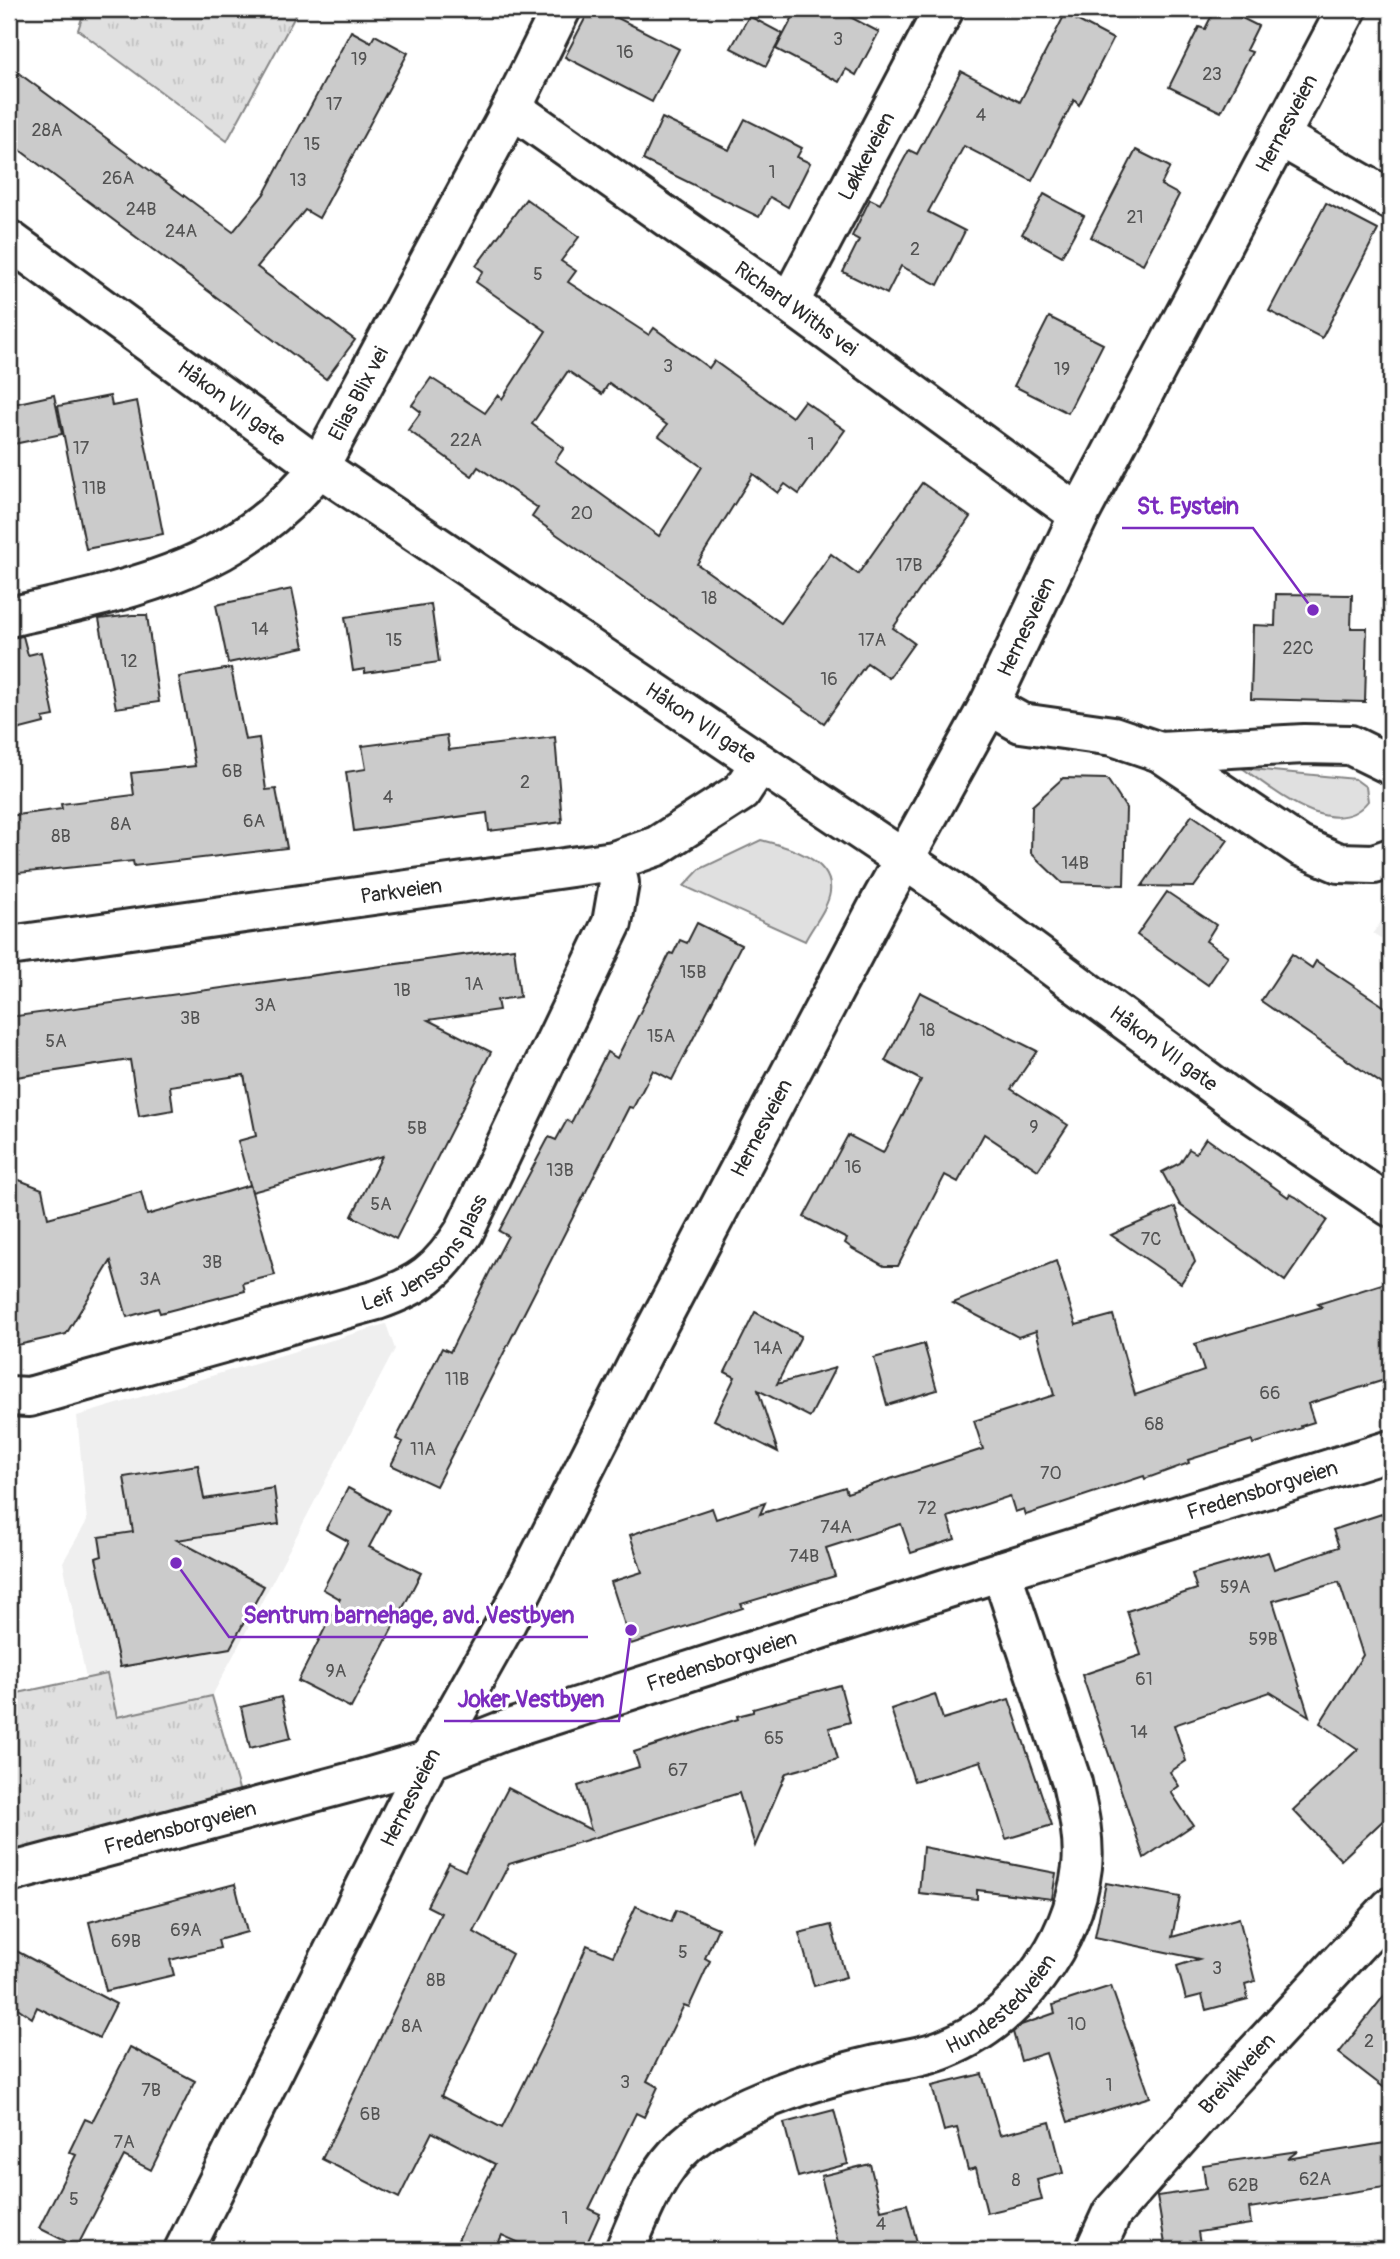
<svg xmlns="http://www.w3.org/2000/svg" width="1400" height="2259" font-family="Pangolin,sans-serif">
<style>
.built{fill:#efefef}
.green{fill:#e0e0e0;stroke:#868686;stroke-width:2}
.park{fill:url(#park-tufts);stroke:#868686;stroke-width:2}
.building{fill:#cbcbcb;stroke:#2b2b2b;stroke-width:2;fill-rule:evenodd}
.lines{fill:none;stroke-linecap:round;stroke-linejoin:round}
.minor-casing{stroke:#2b2b2b;stroke-width:44}
.minor{stroke:#fff;stroke-width:38}
.labels{text-anchor:middle;stroke-width:6;stroke-linejoin:round;paint-order:stroke}
.number-label{font-size:18px;fill:#535353}
.street-label{font-size:21px;fill:#2b2b2b;stroke:#fff}
.leader{fill:none;stroke:#7b2cbf;stroke-width:2.5}
.callout-dot{fill:#7b2cbf;stroke:#fff;stroke-width:2.5}
.callout-label{font-size:23px;text-anchor:middle;font-weight:bold;fill:#7b2cbf;stroke:#fff;stroke-width:6;stroke-linejoin:round;paint-order:stroke}
</style>
<defs>
<pattern id="park-tufts" width="24" height="20" patternUnits="userSpaceOnUse" patternTransform="scale(1.75)"><rect width="24" height="20" fill="#e0e0e0"/><path d="M3 7l-1-3M5 7V3M7 7l1-3M15 17l-1-3M17 17v-4M19 17l1-3" fill="none" stroke="#c0c0c0"/></pattern>
</defs>
<rect width="100%" height="100%" fill="#fff"/>
<filter id="ink" filterUnits="userSpaceOnUse"><feTurbulence type="fractalNoise" baseFrequency=".0143" numOctaves="2"/><feDisplacementMap in="SourceGraphic" scale="14" xChannelSelector="R" yChannelSelector="G"/><feConvolveMatrix kernelMatrix="1 2 1 2 8 2 1 2 1" color-interpolation-filters="sRGB"/></filter>
<g filter="url(#ink)">
<g class="built">
<path d="M1391,908v37l-18,-12z"/>
<path d="M386,1324l9,25 -183,347 -95,21 -10,-43 -21,4 -23,-116 24,-41 -10,-105z"/>
</g>
<g class="green">
<path d="M1242,768l113,11 11,8 2,14c-33,42 -94,-11 -126,-33z"/>
<path d="M761,840c24,6 73,19 69,52 -2,16 -18,35 -25,49l-121,-55 16,-17z"/>
</g>
<g class="park">
<path d="M85,9h214l-72,132 -149,-111z"/>
<path d="M107,1674l10,43 95,-21 29,100 -232,58v-179l4,19z"/>
</g>
<g class="building">
<path d="M590,9h10l79,40 -27,53 -87,-45z"/>
<path d="M797,9h38l44,23 -23,43 -10,-6 -7,13 -63,-33z"/>
<path d="M1215,9h9l34,17 -12,24 6,2 -31,60 -52,-25 30,-60 6,2z"/>
<path d="M1065,14l48,25 -34,66 -5,-5 -42,81 -68,-35 -36,66 37,19 -27,54 -37,-19 -14,28 -44,-22 16,-32 -7,-4 18,-37 10,5 29,-54 8,4 44,-83 59,31z"/>
<path d="M749,16l34,18 -17,32 -35,-18z"/>
<path d="M351,31l20,11 4,-7 33,18 -89,165 -14,-8 -48,57 98,73 -29,39 -317,-237v-76l224,166 31,-38z"/>
<path d="M662,118l67,32 16,-31 57,29 -5,9 13,6 -22,44 -18,-10 -11,20 -116,-57z"/>
<path d="M1136,150l34,17 -9,18 18,10 -36,69 -52,-27z"/>
<path d="M1044,194l40,22 -22,40 -40,-22z"/>
<path d="M526,199l53,38 -18,24 15,10 -8,11 81,53 5,-7 55,40 5,-7 78,56 12,-16 41,29 -46,64 -14,-10 -7,9 -25,-19 -56,90 84,59 50,-69 27,20 64,-91 48,34 -77,111 21,15 -25,35 -22,-15 -43,60 -292,-206 6,-9 -60,-41 -6,9 -64,-46 13,-18 -9,-7 19,-27 54,35 13,-18 4,4 44,-68 -70,-49 7,-11 -7,-5zM568,371l34,23 7,-11 58,42 -8,11 43,31 -43,69 -104,-75 9,-13 -32,-24z"/>
<path d="M1326,203l52,27 -56,108 -53,-27z"/>
<path d="M1049,317l54,27 -35,69 -54,-27z"/>
<path d="M54,395l8,39 -53,11v-40z"/>
<path d="M110,396l2,10 25,-5 26,133 -77,15 -28,-143z"/>
<path d="M292,589l12,58 -76,16 -12,-58z"/>
<path d="M1276,594l76,1 -1,33h16l-2,74 -114,-3 2,-74 22,1z"/>
<path d="M431,604l8,58 -74,11v-4l-12,2 -8,-54z"/>
<path d="M132,615h15l12,87 -43,6 -17,-89z"/>
<path d="M23,636l5,19 13,-3 13,64 -11,2 1,5 -35,9v-94z"/>
<path d="M231,668l14,72 14,-2 7,52 10,-1 11,59 -153,18 -1,-5 -124,13v-58l53,-7 -1,-5 73,-9 -3,-22 64,-7 -16,-89z"/>
<path d="M447,735l2,15 106,-13 7,85 -73,9 -2,-18 -133,18 -8,-59 20,-3 -4,-23z"/>
<path d="M1063,778l44,1 19,29 -2,77 -62,-2 -31,-30 1,-47z"/>
<path d="M1192,815l36,25 -34,47 -52,-1z"/>
<path d="M1167,892l49,33 -10,16 22,15 -20,29 -71,-50z"/>
<path d="M697,923l44,22 -69,135 -19,-10 -20,38 -4,-1 -193,379 -45,-21 12,-23 -7,-3 46,-91 8,4 48,-97 10,-19 -9,-5 50,-94 7,3 11,-20 4,3 36,-71 10,6 53,-105 3,1 7,-14 7,3z"/>
<path d="M514,948l6,49 -23,3 2,10 -71,10 63,32 -95,187 -44,-23 30,-60 -130,36 -14,-51 18,-5 -12,-61 -74,11 3,24 -34,6 -9,-56 -121,18v-61z"/>
<path d="M1292,954l20,14 4,-7 75,50v79l-130,-89z"/>
<path d="M920,992l117,59 -26,38 57,36 -30,45 -54,-36 -26,48 -13,-7 -47,91h-14l-31,-17 -8,-6 2,-4 -43,-22 44,-82 35,18 38,-73 -36,-19z"/>
<path d="M1206,1138l82,59 2,-3 6,3 31,23 -42,61 -105,-76 -18,-33 18,-9 9,-14 7,4z"/>
<path d="M9,1176l33,13 6,29 93,-26 6,23 103,-30 25,90 -32,8 2,8 -85,22 -2,-5 -31,9 -16,-56 -45,73 -57,13z"/>
<path d="M1175,1207l20,55 -14,21 -70,-48z"/>
<path d="M1056,1261l20,64 37,-10 22,80 69,-24 -9,-27 127,-37 -4,-3 73,-23v97l-83,26 6,18 -13,4 1,2 -49,16 -1,-4 -64,20 1,3 -44,16 -1,-3 -118,39 -2,-6 -9,3 -5,-16 -62,21 7,22 -44,14 -10,-29 -75,24 9,28 -94,28 2,4 -112,36 -20,-62 31,-10 -12,-37 82,-27 4,11 49,-16 -5,11 85,-27 2,6 136,-44 -9,-28 80,-26 -18,-64 -18,6 -65,-34z"/>
<path d="M755,1312l46,24 -24,48 58,-16 -25,49 -52,-27 20,62 -64,-32 21,-43 -10,-5z"/>
<path d="M924,1344l13,46 -50,15 -13,-47z"/>
<path d="M198,1465l6,34 70,-11 5,36 -102,16 87,46 -34,62 -110,19 -24,-109 6,-2 -3,-19 34,-5 -9,-55z"/>
<path d="M348,1488l41,22 -20,37 52,26 -70,135 -53,-27 42,-82 -17,-10 25,-48 -22,-12z"/>
<path d="M1391,1511v302l-50,47 -48,-50 65,-61 -38,-26 43,-68 -24,-73 -66,19 36,115 -39,-24 -96,33 12,36 -16,11 9,14 -8,6 22,33 -49,33 -62,-183 59,-20 -14,-44 70,-22 -5,-15 76,-22 6,17 65,-22 -6,-17z"/>
<path d="M840,1685l10,37 -21,6 9,31 -52,14 -31,73 -16,-53 -230,71 -35,68 38,22 -71,142 61,32 58,-118 27,-65 26,11 23,-50 35,16 5,-12 42,18 -13,30 5,3 -21,46 -5,-2 -37,76 11,6 -14,30 -8,-4 -47,96 11,5 -16,36h-49l-33,-15 -7,15h-15l-22,-10 37,-76 -63,-32 -33,66 -77,-39 119,-246 -14,-7 22,-43 16,8 43,-83 83,42 -13,-44 61,-19 -5,-15 104,-33 -1,-3 16,-4v-3z"/>
<path d="M935,1694l8,25 66,-20 43,126 -46,14 -25,-78 -67,20 -23,-72z"/>
<path d="M281,1697l10,41 -41,10 -9,-41z"/>
<path d="M923,1847l133,26 -4,26 -75,-9v9l-58,-6z"/>
<path d="M1106,1883l74,14 -8,40 67,-19 16,63 -10,3 3,15 -42,11 -4,-15 -16,4 -9,-33 22,-7 -104,-22z"/>
<path d="M235,1884l12,48 -29,8 2,8 -50,12 4,15 -68,16 -17,-69z"/>
<path d="M831,1925l15,52 -32,9 -15,-53z"/>
<path d="M9,1947l107,57 -17,34 -62,-31 -5,11 -23,-16z"/>
<path d="M1111,1986l39,111 -82,25 -22,-69 -25,8 -8,-29 8,-7 34,-12 -2,-8z"/>
<path d="M1391,1987v106l-52,-40z"/>
<path d="M130,2047l65,34 -44,89 -27,-14 -47,91 -38,-19 37,-73 -7,-3 16,-33 7,3z"/>
<path d="M982,2074l18,61 50,-13 13,51 -26,7 5,20 -55,13 -11,-45 -8,2 -11,-42 -13,3 -12,-45z"/>
<path d="M834,2110l14,54 -50,13 -14,-54z"/>
<path d="M1391,2142v44l-142,22 2,16 -53,8 2,13 -34,5 -9,-54 49,-7 -3,-24 95,-14 -11,8z"/>
<path d="M870,2164l11,46 26,-6 12,46h-79l-19,-74z"/>
</g>
<g class="lines">
<defs>
<g id="minor">
<path id="s1" d="M512,108l277,195 290,212"/>
<path d="M1279,136l112,64"/>
<path id="s2" d="M9,240l310,227 629,422 292,216 151,102"/>
<path id="s3" d="M789,303l155,-294"/>
<path id="s4" d="M9,617c120,-27 231,-47 310,-150l193,-359 49,-99"/>
<path d="M989,705l32,18 92,13 47,16 140,94 39,17 35,1 17,-6"/>
<path d="M1160,752l144,-8 46,1 41,20"/>
<path id="s5" d="M9,946l605,-85 43,-15 84,-54 19,-29"/>
<path id="s6" d="M9,1396l20,1 348,-97c43,-15 62,-29 87,-68l148,-309 7,-40 -5,-22"/>
<path id="s7" d="M9,1873l354,-94 66,-19 71,-28 501,-161 390,-121"/>
<path id="s8" d="M184,2250l245,-490 77,-137 137,-270 239,-454 107,-194 90,-190 268,-506"/>
<path id="s9" d="M625,2250c15,-35 31,-79 61,-105 46,-41 131,-66 190,-80 22,-5 47,-7 68,-16 73,-29 129,-105 138,-182 3,-27 -4,-57 -10,-84l-71,-212"/>
<path id="s10" d="M1095,2250l17,-37 113,-127 166,-179"/>
</g>
</defs>
<use href="#minor" class="minor-casing"/>
<use href="#minor" class="minor"/>
</g>
</g>
<g class="labels">
<g class="number-label">
<text x="838" y="45">3</text>
<text x="625" y="58">16</text>
<text x="359" y="65">19</text>
<text x="1212" y="80">23</text>
<text x="334" y="110">17</text>
<text x="981" y="121">4</text>
<text x="47" y="136">28A</text>
<text x="312" y="150">15</text>
<text x="772" y="178">1</text>
<text x="118" y="184">26A</text>
<text x="298" y="186">13</text>
<text x="141" y="215">24B</text>
<text x="1135" y="223">21</text>
<text x="181" y="237">24A</text>
<text x="915" y="255">2</text>
<text x="538" y="280">5</text>
<text x="668" y="372">3</text>
<text x="1062" y="375">19</text>
<text x="466" y="446">22A</text>
<text x="811" y="450">1</text>
<text x="81" y="454">17</text>
<text x="94" y="494">11B</text>
<text x="582" y="519">20</text>
<text x="909" y="571">17B</text>
<text x="709" y="604">18</text>
<text x="260" y="635">14</text>
<text x="394" y="646">15</text>
<text x="872" y="646">17A</text>
<text x="1298" y="654">22C</text>
<text x="129" y="667">12</text>
<text x="829" y="685">16</text>
<text x="232" y="777">6B</text>
<text x="525" y="788">2</text>
<text x="388" y="803">4</text>
<text x="254" y="827">6A</text>
<text x="121" y="830">8A</text>
<text x="61" y="842">8B</text>
<text x="1075" y="869">14B</text>
<text x="693" y="978">15B</text>
<text x="474" y="990">1A</text>
<text x="402" y="996">1B</text>
<text x="265" y="1011">3A</text>
<text x="190" y="1024">3B</text>
<text x="927" y="1036">18</text>
<text x="661" y="1042">15A</text>
<text x="56" y="1047">5A</text>
<text x="1034" y="1133">9</text>
<text x="417" y="1134">5B</text>
<text x="853" y="1173">16</text>
<text x="560" y="1176">13B</text>
<text x="381" y="1210">5A</text>
<text x="1151" y="1245">7C</text>
<text x="212" y="1268">3B</text>
<text x="150" y="1285">3A</text>
<text x="768" y="1354">14A</text>
<text x="457" y="1385">11B</text>
<text x="1270" y="1399">66</text>
<text x="1154" y="1430">68</text>
<text x="423" y="1455">11A</text>
<text x="1051" y="1479">70</text>
<text x="927" y="1514">72</text>
<text x="836" y="1533">74A</text>
<text x="804" y="1562">74B</text>
<text x="1235" y="1593">59A</text>
<text x="1263" y="1645">59B</text>
<text x="336" y="1677">9A</text>
<text x="1144" y="1685">61</text>
<text x="1139" y="1738">14</text>
<text x="774" y="1744">65</text>
<text x="678" y="1776">67</text>
<text x="186" y="1936">69A</text>
<text x="126" y="1947">69B</text>
<text x="683" y="1958">5</text>
<text x="1217" y="1974">3</text>
<text x="436" y="1986">8B</text>
<text x="1077" y="2030">10</text>
<text x="412" y="2032">8A</text>
<text x="1369" y="2047">2</text>
<text x="625" y="2088">3</text>
<text x="1109" y="2091">1</text>
<text x="151" y="2096">7B</text>
<text x="370" y="2120">6B</text>
<text x="124" y="2148">7A</text>
<text x="1315" y="2185">62A</text>
<text x="1016" y="2186">8</text>
<text x="1243" y="2191">62B</text>
<text x="74" y="2205">5</text>
<text x="565" y="2224">1</text>
<text x="881" y="2230">4</text>
</g>
<g class="street-label">
<text dy="7" stroke="none"><textPath href="#s8" startOffset="2396">Hernesveien</textPath></text>
<text dy="7" stroke="none"><textPath href="#s3" startOffset="166">Løkkeveien</textPath></text>
<text dy="7" stroke="none"><textPath href="#s1" startOffset="348">Richard Withs vei</textPath></text>
<text dy="7" stroke="none"><textPath href="#s4" startOffset="436">Elias Blix vei</textPath></text>
<text dy="7" stroke="none"><textPath href="#s2" startOffset="276">Håkon VII gate</textPath></text>
<text dy="7" stroke="none"><textPath href="#s8" startOffset="1829">Hernesveien</textPath></text>
<text dy="7" stroke="none"><textPath href="#s2" startOffset="844">Håkon VII gate</textPath></text>
<text dy="7" stroke="none"><textPath href="#s5" startOffset="396">Parkveien</textPath></text>
<text dy="7" stroke="none"><textPath href="#s2" startOffset="1410">Håkon VII gate</textPath></text>
<text dy="7" stroke="none"><textPath href="#s8" startOffset="1262">Hernesveien</textPath></text>
<text dy="7" stroke="none"><textPath href="#s6" startOffset="450">Leif Jenssons plass</textPath></text>
<text dy="7" stroke="none"><textPath href="#s7" startOffset="1311">Fredensborgveien</textPath></text>
<text dy="7" stroke="none"><textPath href="#s7" startOffset="744">Fredensborgveien</textPath></text>
<text dy="7" stroke="none"><textPath href="#s8" startOffset="506">Hernesveien</textPath></text>
<text dy="7" stroke="none"><textPath href="#s7" startOffset="177">Fredensborgveien</textPath></text>
<text dy="7" stroke="none"><textPath href="#s9" startOffset="474">Hundestedveien</textPath></text>
<text dy="7" stroke="none"><textPath href="#s10" startOffset="228">Breivikveien</textPath></text>
</g>
</g>
<path class="leader" d="M1313 610L1253 528H1122M176 1563L229 1637H588M631 1630L619 1721H444"/>
<g class="callout-dot">
<circle cx="1313" cy="610" r="7"/>
<circle cx="176" cy="1563" r="7"/>
<circle cx="631" cy="1630" r="7"/>
</g>
<g class="callout-label">
<text x="1188" y="514">St. Eystein</text>
<text x="409" y="1623">Sentrum barnehage, avd. Vestbyen</text>
<text x="531" y="1707">Joker Vestbyen</text>
</g>
<rect width="1400" height="2259" fill="none" stroke="#fff" stroke-width="35"/>
<rect x="18" y="18" width="1365" height="2224" fill="none" stroke="#2b2b2b" stroke-width="2.5" filter="url(#ink)"/>
</svg>
